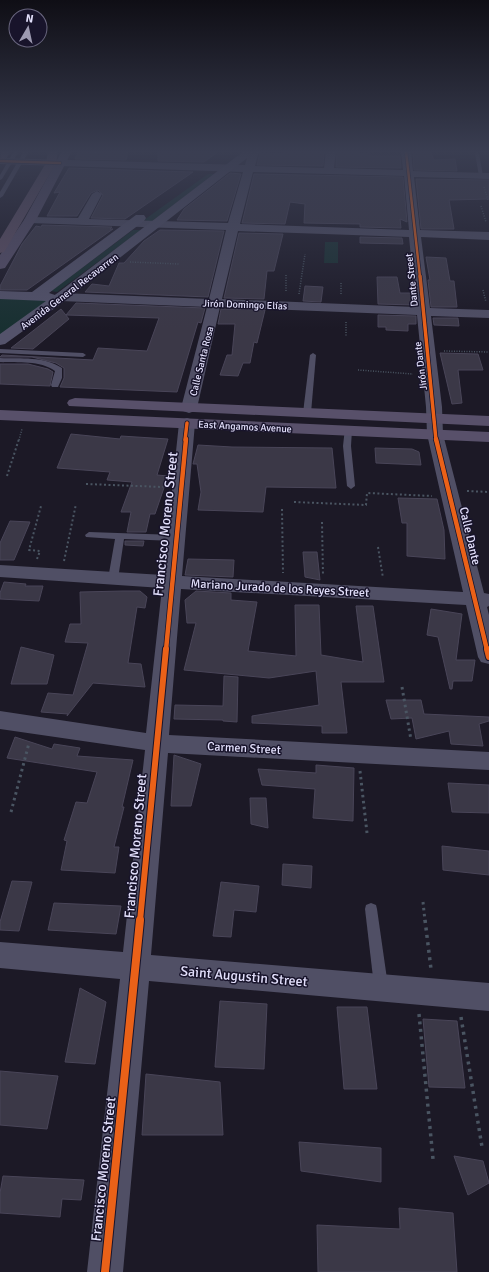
<svg xmlns="http://www.w3.org/2000/svg" width="489" height="1272" font-family="Signika,sans-serif">
<style>
.green{fill:#183031}
.building{fill:#3b3847;stroke:#494558}
.lines{fill:none;stroke-linecap:round;stroke-linejoin:round}
.path-far3{stroke:#4a5562;stroke-width:1.5;stroke-dasharray:1 1.5;stroke-linecap:butt}
.path-far2{stroke:#4a5562;stroke-width:2;stroke-dasharray:2 2.5;stroke-linecap:butt}
.path-far1{stroke:#4a5562;stroke-width:3;stroke-dasharray:2.5 3.5;stroke-linecap:butt}
.path{stroke:#4a5562;stroke-width:3.5;stroke-dasharray:3 4.5;stroke-linecap:butt}
.lane{fill:#504f65;fill-rule:evenodd}
.street{fill:#504f65;fill-rule:evenodd}
.secondary{fill:#54536b;fill-rule:evenodd}
.primary{fill:#58506a;fill-rule:evenodd}
.highway{fill:#615166;fill-rule:evenodd}
.cycleway-far4-casing{stroke:#18142b;stroke-width:4}
.cycleway-far3-casing{stroke:#18142b;stroke-width:5}
.cycleway-far2-casing{stroke:#18142b;stroke-width:6}
.cycleway-far1-casing{stroke:#18142b;stroke-width:8}
.cycleway-casing{stroke:#18142b;stroke-width:10}
.cycleway-far4{stroke:#ea6118;stroke-width:2.5}
.cycleway-far3{stroke:#ea6118;stroke-width:3.5}
.cycleway-far2{stroke:#ea6118;stroke-width:4.5}
.cycleway-far1{stroke:#ea6118;stroke-width:6}
.cycleway{stroke:#ea6118;stroke-width:8}
.labels{text-anchor:middle;stroke-width:3;stroke-linejoin:round;paint-order:stroke}
.far-street-label{font-size:10px;fill:#e3e0fc;stroke:#18142b}
.street-label{font-size:12px;fill:#e3e0fc;stroke:#18142b}
.near-street-label{font-size:14px;fill:#e3e0fc;stroke:#18142b}
</style>
<rect width="100%" height="100%" fill="#1c1926"/>
<g class="green">
<path d="M208,174h6l-63,48 -7,-2z"/>
<path d="M133,230h8l-84,62 -6,-1z"/>
<path d="M325,242h13v21h-14z"/>
<path d="M0,298l49,2 -49,35z"/>
</g>
<g class="building">
<path d="M79,151l24,2 1,-2h24l-2,9 -51,-1z"/>
<path d="M158,151h61l-15,11 -46,-1z"/>
<path d="M283,151h41l-1,15 -66,-1 3,-12 23,1z"/>
<path d="M337,151h22v3l11,-1v3h30l1,12 -65,-1z"/>
<path d="M413,151h17l4,9 21,-1 2,12 -43,-1z"/>
<path d="M69,168l88,3 36,1 -68,47 -34,-1 12,-23 -5,-5 -7,3 -14,23h-30l13,-24 -6,1z"/>
<path d="M230,173l11,1 -14,47 -50,-1 7,-11z"/>
<path d="M254,174l149,3 4,45 -7,-3 1,9 -41,-1v-3l-56,-1 1,-19 -15,-2 -5,22 -43,-1z"/>
<path d="M416,179l73,1v19l-40,1 5,29h-33z"/>
<path d="M42,225l70,2 -2,2h3l-86,61h-27v-4l22,-42 14,-18 5,1z"/>
<path d="M160,230l64,1 -16,66 -123,-5 7,-8 17,2 10,-23h5l20,-22z"/>
<path d="M239,233l44,1 -9,37h-7l-3,28 -40,-1z"/>
<path d="M360,237l42,1 1,6 -43,-1z"/>
<path d="M426,257l20,1 4,23h4l3,26h-26l-3,-27h2z"/>
<path d="M377,277h20l3,16h13l1,12 -36,-1z"/>
<path d="M305,286l18,1 -2,15 -18,-1z"/>
<path d="M76,303l129,5 -4,15 -3,-1 -21,70 -117,-5 4,-9v-10l-8,-5 -24,-6h-32l2,-2 91,5 5,-12 49,3 12,-33 -93,-3z"/>
<path d="M61,309l8,10 -36,30 -22,-1z"/>
<path d="M221,309l44,1 -8,33 -3,-1 -4,21h-7l-5,13 -18,-1 7,-20h5l3,-31h-17z"/>
<path d="M378,315l38,1v8h-8v7l-22,-1v-3h-8z"/>
<path d="M433,318h25l1,8 -25,-1z"/>
<path d="M440,353l38,1 5,16h-25l4,33 -10,1z"/>
<path d="M0,364h28l20,5 5,3 -3,14 -50,-2z"/>
<path d="M71,434l49,5 1,-3 47,3 -11,36 11,1 -13,38h-5l-4,18h-19l4,-20h-10l11,-30 -25,-2 3,-8 -53,-4z"/>
<path d="M198,445l34,2 100,1 4,40 -70,-1 -3,25 -65,-2 3,-18 -4,-28h-4z"/>
<path d="M375,448l37,1 7,3 2,13 -45,-2z"/>
<path d="M398,498l39,1 7,31 1,29 -38,-3v-33h-5z"/>
<path d="M10,521l20,1 -16,38h-14v-17z"/>
<path d="M125,541h19l-1,5 -18,-1z"/>
<path d="M303,552h14l3,28 -15,-3z"/>
<path d="M188,559l46,1 -1,17 -48,-2z"/>
<path d="M4,582l22,2 -1,2h18l-4,15 -39,-2v-6z"/>
<path d="M123,591h17l7,6 -2,11 -8,-1 -9,56 13,1 4,23 -52,-4 -26,33 1,-2 -27,-2 7,-19 25,2 15,-52 -23,-1 5,-18h11l-1,-32z"/>
<path d="M196,591l35,2v7l26,2 -9,49 48,5 -1,-51h24l2,50 42,7 -7,-56h17l11,76h-43l6,51h-25v-7l-70,-3v-7l67,-11 -3,-34 -47,7 -85,-8 12,-47h-9l-2,-23z"/>
<path d="M431,609l31,5 -6,46h19l-3,21h-19l-1,8h-2l-12,-52 -11,-2z"/>
<path d="M21,647l33,8 -7,29h-36z"/>
<path d="M224,676l14,1 -1,45 -14,-1v-1l-49,-1 1,-14 48,1z"/>
<path d="M386,700h35l3,14 65,3v4l-10,3 4,22 -32,-2 -2,-13 -33,8 -4,-21 -21,1z"/>
<path d="M15,737l37,12 2,-5 26,4 -3,8 56,4 -11,47h2l-10,40h5l-4,26 -54,-3 6,-29 -3,-1 12,-38 11,1 10,-31 -90,-14z"/>
<path d="M174,755l27,9 -10,42h-20z"/>
<path d="M316,765l38,3 -1,53 -40,-3 2,-29 -53,-4 -4,-16 58,4z"/>
<path d="M448,783l41,2v28l-37,-1z"/>
<path d="M250,798h16l2,30 -17,-4z"/>
<path d="M442,846l47,5v24l-46,-5z"/>
<path d="M283,864l29,2 -1,22 -29,-3z"/>
<path d="M12,881l20,1 -13,49 -19,-1v-8z"/>
<path d="M221,882l38,4 -3,26 -22,-2 -3,27 -18,-1z"/>
<path d="M54,903l67,3 -5,28 -68,-4z"/>
<path d="M80,988l26,14 -11,62 -30,-2z"/>
<path d="M220,1001l47,3 -3,65 -49,-2z"/>
<path d="M337,1007h30l10,82h-33z"/>
<path d="M423,1019l34,2 8,67 -36,-1z"/>
<path d="M0,1071l58,5 -11,53 -47,-4z"/>
<path d="M146,1074l74,8 3,53h-81z"/>
<path d="M299,1142l82,6v34l-80,-11z"/>
<path d="M454,1156l29,5 6,22 -21,12z"/>
<path d="M3,1176l81,4 -3,20 -19,-1 -2,18 -60,-4v-20z"/>
<path d="M399,1208l54,5 4,59h-139l-1,-47 83,4z"/>
</g>
<g class="lines">
<g class="path-far3">
<path d="M484,187l4,13"/>
<path d="M481,206l5,16"/>
<path d="M130,262l49,2"/>
<path d="M286,275v17"/>
<path d="M341,283v12"/>
<path d="M483,290l3,12"/>
<path d="M299,294l6,-40"/>
<path d="M346,322v15"/>
<path d="M444,351l45,1"/>
<path d="M358,370l55,4"/>
<path d="M19,440l3,-11"/>
</g>
<g class="path-far2">
<path d="M7,476l12,-37"/>
<path d="M86,484l77,3"/>
<path d="M467,491l22,1"/>
<path d="M294,502l72,3 1,-12 65,3"/>
<path d="M282,509l1,64"/>
<path d="M322,522l1,54"/>
<path d="M378,547l5,31"/>
<path d="M37,559l3,-8 -11,-1 12,-44"/>
<path d="M64,561l12,-57"/>
</g>
<g class="path-far1">
<path d="M402,687l9,53"/>
<path d="M360,771l7,62"/>
<path d="M11,812l18,-69"/>
<path d="M423,902l2,19"/>
</g>
<g class="path">
<path d="M425,920l6,49"/>
<path d="M419,1014l14,145"/>
<path d="M461,1017l21,130"/>
</g>
<g class="lane">
<path d="M14,151h5l-17,28 -2,1v-5z"/>
<path d="M24,151h5l-26,45 -3,2v-6z"/>
<path d="M477,152l2,1 4,23 -2,1 -2,-1 -4,-23z"/>
<path d="M0,349l83,4 3,2 -3,2 -83,-4z"/>
<path d="M313,353l3,2 -5,58 -4,2 -4,-2 7,-58z"/>
<path d="M0,358c21,1 44,-2 62,10v10l-4,9h-6l-1,-2 4,-14c-15,-11 -37,-8 -55,-9z"/>
<path d="M345,428h3l4,2 -1,16 4,40 -4,3 -4,-3 -4,-40z"/>
<path d="M89,532l86,3 4,3 -4,3 -51,-2 -6,40 -5,3 -5,-3 7,-40 -29,-2 -1,-2z"/>
<path d="M371,903l5,2 1,4 11,77 -2,5 -5,2 -5,-2 -2,-5 -9,-77 1,-4z"/>
</g>
<path class="street" d="M249,151h10l-4,15 69,2 2,-17h10l-2,17 69,2 -2,-19h10l2,20 76,2v6l-75,-2 6,53 69,2v8l-68,-3 9,71 59,2v8l-58,-2 11,91 1,27 41,159 5,1v12l-2,1 2,8v49l-8,-2 -3,-5 -12,-52 -285,-16 -12,146 320,17v18l-321,-17 -17,202 338,28v28l-340,-30 -26,291h-36l33,-293 -120,-11v-26l123,10 22,-202 -145,-21v-18l146,22 16,-145 -162,-11v-12l163,10 16,-152 2,-3 6,-2 6,2 2,3 -13,153 281,16 -36,-158 -1,-27 -9,-92 -197,-8 -23,101 -2,3 -6,2 -6,-2 -2,-3 26,-101 -146,-6 -5,-1 -2,-3 2,-3 5,-1 148,6 17,-69 -196,-7 -4,-1 -2,-2 2,-2 4,-1 48,1 14,-24 5,-3 5,3 -13,25 139,4 15,-51 -243,-8v-6l245,7zM253,172l151,4 5,54 -169,-6zM238,231l171,6 7,70 -194,-8z"/>
<path class="secondary" d="M244,151h12l-190,149 -61,44 -5,1v-11l46,-33 -46,-2v-8l32,1 104,-77h8l2,3 -2,3 -95,72 6,2z"/>
<g class="primary">
<path d="M62,151h10l-36,69 -31,48 -5,1v-14l24,-35z"/>
<path d="M75,398l414,18v10l-420,-20 -2,-3 2,-3z"/>
<path d="M0,410l489,22v10l-489,-22z"/>
</g>
<g class="highway">
<path d="M1,151h10l-7,11 -4,1z"/>
<path d="M48,151h10l-2,12 -50,86 -2,3 -4,1v-14l46,-76z"/>
</g>
<defs>
<g id="cycleway-far4">
<path d="M406,151l14,126"/>
<path d="M0,161l60,2"/>
</g>
<g id="cycleway-far3">
<path d="M420,276l16,164"/>
<path d="M185,440l2,-17"/>
</g>
<g id="cycleway-far2">
<path d="M436,439l51,211"/>
<path d="M166,650l20,-211"/>
</g>
<g id="cycleway-far1">
<path d="M487,649l2,8"/>
<path d="M140,921l26,-272"/>
</g>
<path id="cycleway" d="M105,1272l35,-352"/>
</defs>
<use href="#cycleway-far4" class="cycleway-far4-casing"/>
<use href="#cycleway-far3" class="cycleway-far3-casing"/>
<use href="#cycleway-far2" class="cycleway-far2-casing"/>
<use href="#cycleway-far1" class="cycleway-far1-casing"/>
<use href="#cycleway" class="cycleway-casing"/>
<use href="#cycleway-far4" class="cycleway-far4"/>
<use href="#cycleway-far3" class="cycleway-far3"/>
<use href="#cycleway-far2" class="cycleway-far2"/>
<use href="#cycleway-far1" class="cycleway-far1"/>
<use href="#cycleway" class="cycleway"/>
</g>
<linearGradient id="sky" x2="0" y2="1"><stop stop-color="#0f0e15"/><stop offset="0.46" stop-color="#3a3e52"/><stop offset="1" stop-color="#3a3e52" stop-opacity="0"/></linearGradient>
<rect width="489" height="329" fill="url(#sky)"/>
<g class="labels">
<g class="far-street-label">
<text transform="translate(411 280) rotate(-96)" y="4">Dante Street</text>
<text transform="translate(69 291) rotate(-37)" y="4">Avenida General Recavarren</text>
<text transform="translate(245 304) rotate(2)" y="4">Jirón Domingo Elías</text>
<text transform="translate(201 361) rotate(-76)" y="4">Calle Santa Rosa</text>
<text transform="translate(420 366) rotate(-97)" y="4">Jirón Dante</text>
<text transform="translate(245 426) rotate(3)" y="4">East Angamos Avenue</text>
</g>
<g class="street-label">
<text transform="translate(470 536) rotate(77)" y="4">Calle Dante</text>
<text transform="translate(280 588) rotate(3)" y="4">Mariano Jurado de los Reyes Street</text>
<text transform="translate(244 748) rotate(3)" y="4">Carmen Street</text>
</g>
<g class="near-street-label">
<text transform="translate(165 524) rotate(-84)" y="5">Francisco Moreno Street</text>
<text transform="translate(135 846) rotate(-85)" y="5">Francisco Moreno Street</text>
<text transform="translate(244 976) rotate(5)" y="5">Saint Augustin Street</text>
<text transform="translate(103 1169) rotate(-84)" y="5">Francisco Moreno Street</text>
</g>
</g>
<g transform="translate(28 28) rotate(9)"><circle r="19" fill="#18142b" stroke="#69667f"/>
<path d="M0-3L7 15L0 10L-7 15Z" fill="#9d9ab1"/>
<text y="-6" font-size="11" font-weight="bold" text-anchor="middle" fill="#e3e0fc">N</text>
</g>
</svg>
